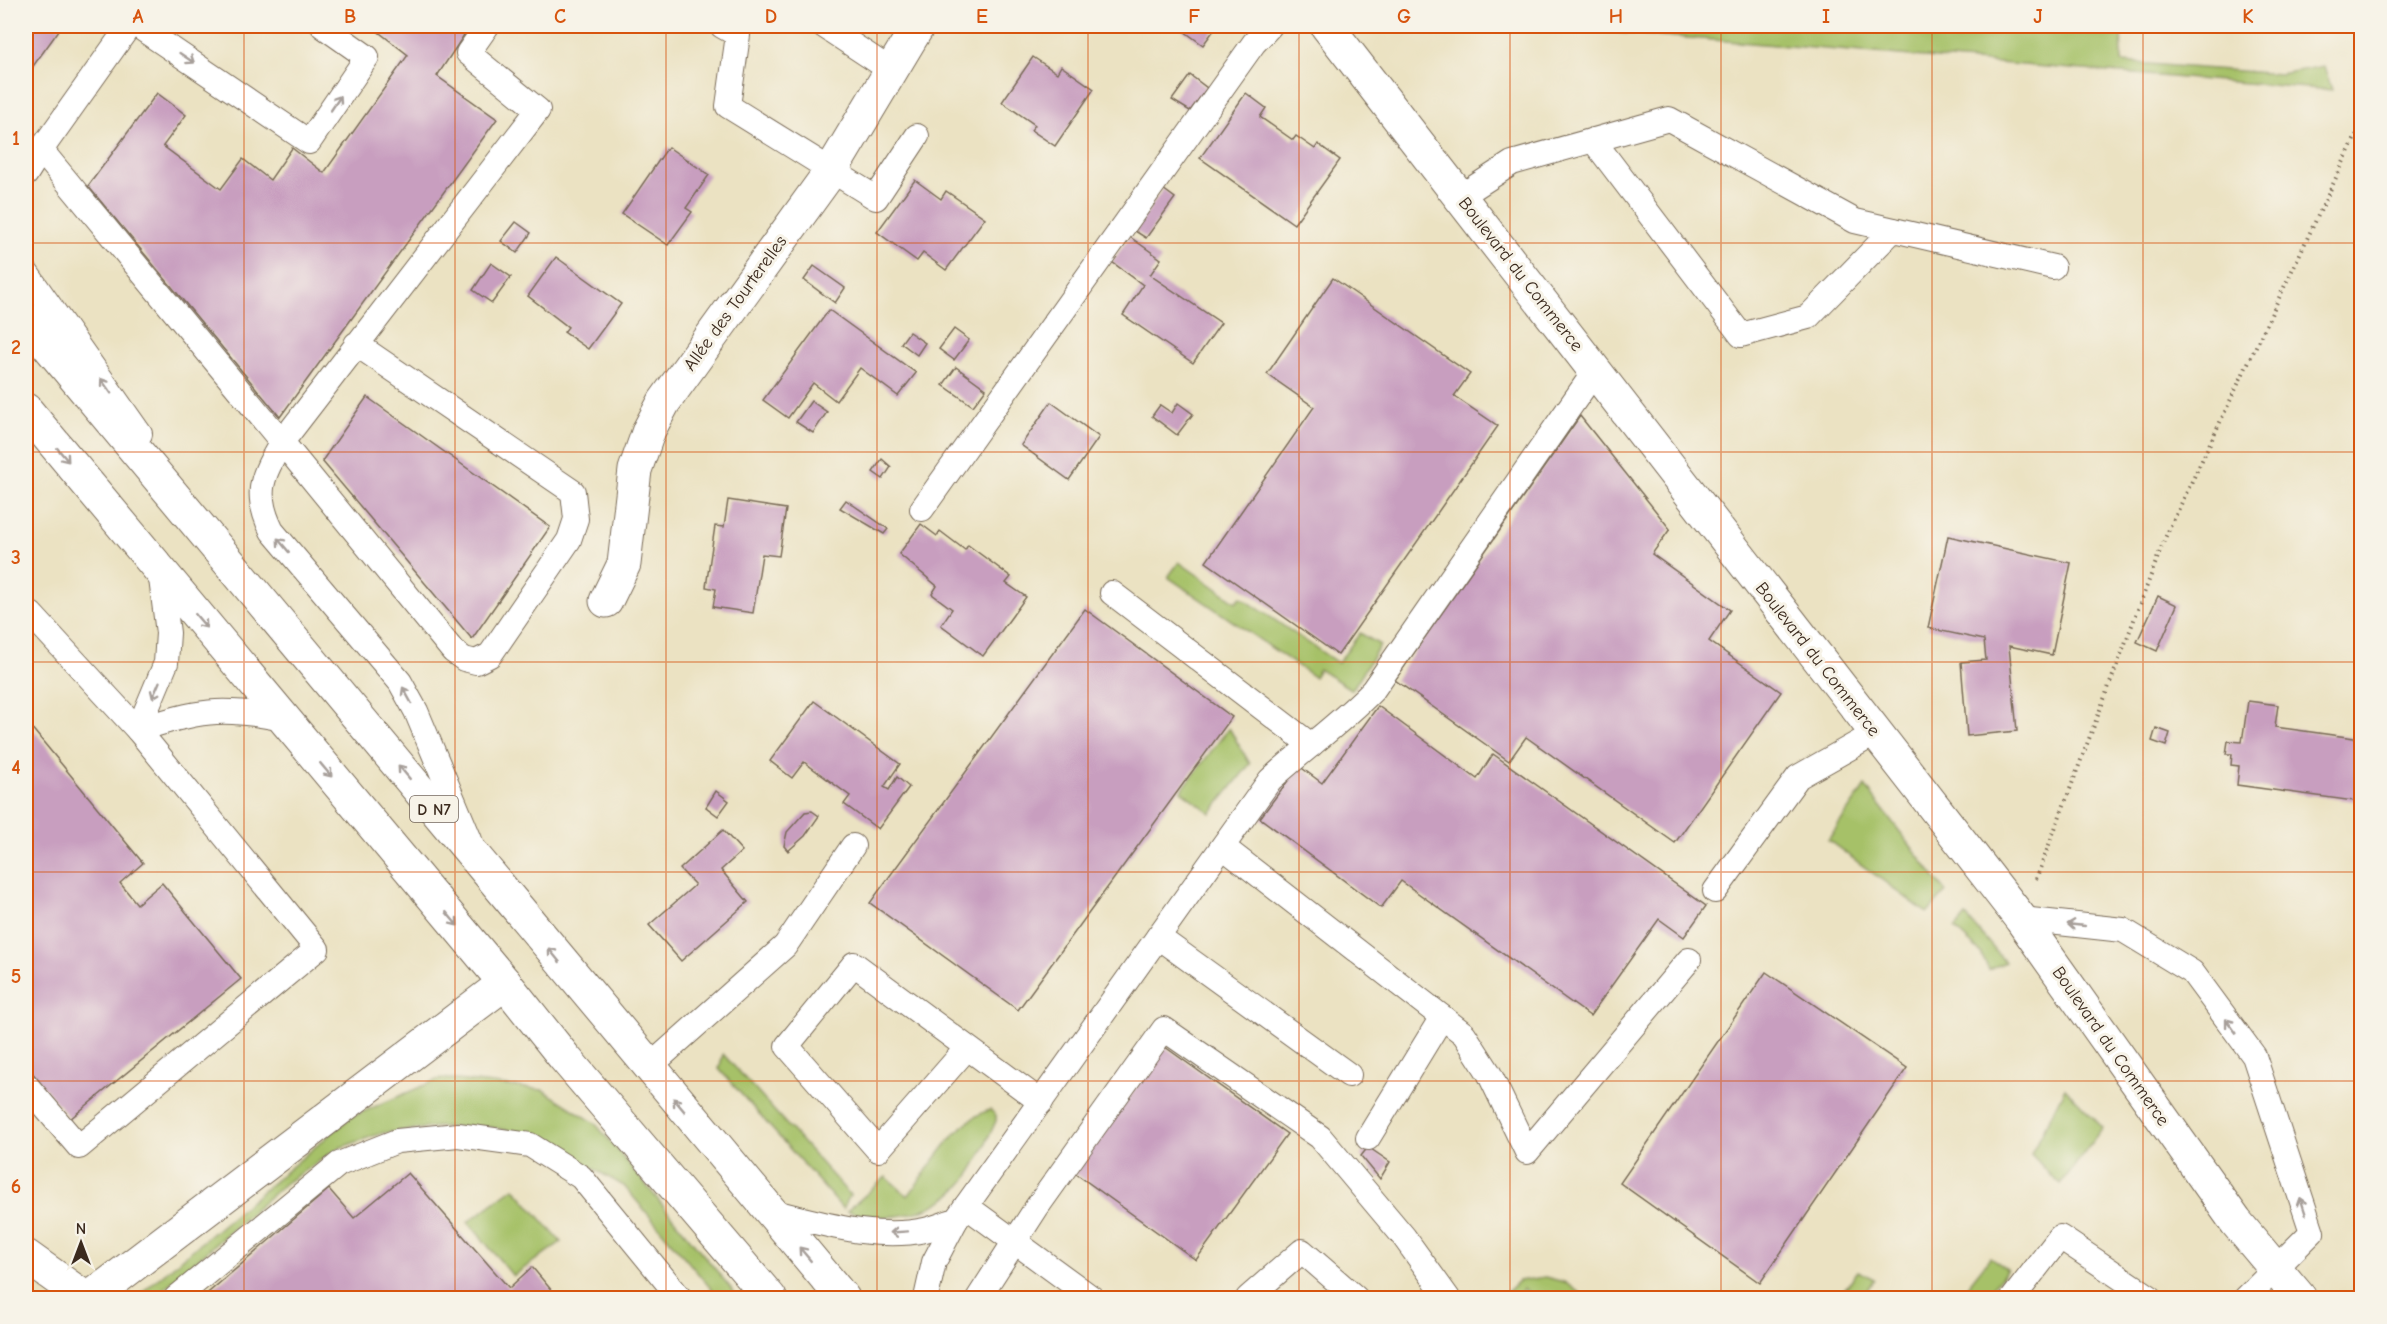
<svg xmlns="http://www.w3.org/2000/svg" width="2387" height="1324" font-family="'Comic Neue',sans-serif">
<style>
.green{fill:#a6c168;stroke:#707643;stroke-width:1.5}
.building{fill:#c89ebf}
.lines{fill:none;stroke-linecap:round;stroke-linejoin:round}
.lane-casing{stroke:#796a57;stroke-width:26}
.street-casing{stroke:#796a57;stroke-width:35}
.primary-casing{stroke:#796a57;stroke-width:35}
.path{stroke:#796a57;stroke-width:4;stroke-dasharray:1.5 4.5;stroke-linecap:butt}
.lane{stroke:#fff;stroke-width:24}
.street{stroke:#fff;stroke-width:33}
.primary{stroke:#fff;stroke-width:33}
.oneway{stroke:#a79f9a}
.grid{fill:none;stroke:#d7540e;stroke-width:1.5;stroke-opacity:0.55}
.labels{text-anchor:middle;stroke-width:6;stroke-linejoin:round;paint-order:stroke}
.shield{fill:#f7f3e8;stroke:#73665b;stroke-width:1.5}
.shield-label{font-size:16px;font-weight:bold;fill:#3b2a1e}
.street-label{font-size:18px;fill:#3b2a1e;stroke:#f7f3e8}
.neatline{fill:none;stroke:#d7540e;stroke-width:2}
.grid-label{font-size:20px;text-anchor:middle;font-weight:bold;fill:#d7540e}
</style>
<rect width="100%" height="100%" fill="#f7f3e8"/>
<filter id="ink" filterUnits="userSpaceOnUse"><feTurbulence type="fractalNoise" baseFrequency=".0167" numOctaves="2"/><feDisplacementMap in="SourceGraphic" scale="12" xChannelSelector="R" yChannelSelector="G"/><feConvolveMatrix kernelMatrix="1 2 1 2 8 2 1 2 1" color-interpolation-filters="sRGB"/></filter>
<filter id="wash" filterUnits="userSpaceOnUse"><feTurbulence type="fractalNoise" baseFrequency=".008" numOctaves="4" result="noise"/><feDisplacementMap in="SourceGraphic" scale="24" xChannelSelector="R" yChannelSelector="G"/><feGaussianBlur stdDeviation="1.35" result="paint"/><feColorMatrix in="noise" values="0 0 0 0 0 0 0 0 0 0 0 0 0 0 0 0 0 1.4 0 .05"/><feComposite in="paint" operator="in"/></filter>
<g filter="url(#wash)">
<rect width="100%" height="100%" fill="#ebe2c2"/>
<g class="green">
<path d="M1540,26h581l1,36 158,12 44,-8 8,24z"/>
<path d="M1179,562l57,40 5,-5 97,66 22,-30 20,12 -28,45 -33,-21 -5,8 -146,-100z"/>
<path d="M1229,728l21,36 -39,49 -30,-22z"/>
<path d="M1865,786l81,106 -19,21 -99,-73z"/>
<path d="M1966,916l39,46 -16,8 -9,-18 -25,-23z"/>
<path d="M723,1054l127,141 -7,14 -124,-140z"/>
<path d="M441,1078l102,12 52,33 144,175h-20l-95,-112 -88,-50 -46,-9h-53l-55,6 -43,15 -52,34 -134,116h-18l216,-181z"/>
<path d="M2065,1088l38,40 -43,57 -29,-31z"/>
<path d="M990,1110l6,5v6c-9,19 -17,42 -30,58 -29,36 -76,45 -119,32l39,-34 22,19c21,-27 49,-77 82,-86z"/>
<path d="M514,1188l47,54 -48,34 -45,-54z"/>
<path d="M1990,1257l17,12 -22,29h-27z"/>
<path d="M1858,1271l16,8 -12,19h-24z"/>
<path d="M1545,1277l19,5 23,16h-50l-14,-9 -7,9h-15l18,-17z"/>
</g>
<g id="blocks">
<g class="building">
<path d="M26,26h36l-36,50z"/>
<path d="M371,26h99l-33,50 60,43 -217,298 -192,-231 69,-93 29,22 -23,31 58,43 22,-30 27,21 22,-32 32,25 84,-118z"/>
<path d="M1177,26h40l-14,19z"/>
<path d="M1033,57l24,16 4,-7 33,23 -39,57 -24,-16 4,-5 -33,-23z"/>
<path d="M1190,75l17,13 -17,23 -18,-11z"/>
<path d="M1246,93l20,15 -6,9 33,23 3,-4 19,13 3,-5 22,16 -46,64 -94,-66z"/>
<path d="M668,147l41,28 -23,33 6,4 -24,33 -46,-31z"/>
<path d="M915,180l26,19 5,-8 39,27 -39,52 -23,-17 -6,8 -40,-29z"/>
<path d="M1163,189l12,9 -29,40 -11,-7z"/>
<path d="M516,222l15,11 -14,20 -16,-12z"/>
<path d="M1130,237l31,22 -11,16 71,48 -28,40 -70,-48 20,-30 -31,-23z"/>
<path d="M556,257l65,47 -33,45 -24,-17 4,-5 -40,-31z"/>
<path d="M491,263l20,14 -19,26 -19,-13z"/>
<path d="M814,266l31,22 -10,15 -31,-23z"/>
<path d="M1333,278l137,96 -16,22 44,30 -160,229 -132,-93 108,-155 -47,-33z"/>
<path d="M829,310l87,63 -18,23 -38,-28 -24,33 -23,-18 -25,35 -25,-18z"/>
<path d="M954,329l15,11 -15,20 -15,-11z"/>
<path d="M909,332l16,11 -8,12 -16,-12z"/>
<path d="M956,367l30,22 -13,17 -30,-21z"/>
<path d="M367,397l183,130 -78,112 -150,-178z"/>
<path d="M811,401l16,11 -14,21 -17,-11z"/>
<path d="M1051,402l48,35 -30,43 -48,-35z"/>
<path d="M1178,403l15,11 -16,21 -25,-19 8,-11 12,8z"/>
<path d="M1580,416l90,113 -18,25 78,56 -21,31 72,51 -106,151 -149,-106 -17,24 -114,-81z"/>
<path d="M882,459l9,8 -8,12 -10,-7z"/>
<path d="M728,500l58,9 -7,47 -17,-2 -9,59 -40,-6 3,-18 -10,-2 9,-61 9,1z"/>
<path d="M846,500l42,29 -4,5 -44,-26z"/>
<path d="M921,524l16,12 3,-5 25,19 3,-5 43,32 -5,6 20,14 -43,59 -42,-31 11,-16 -20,-15 5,-8 -38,-32z"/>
<path d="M1948,536l123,27 -19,92 -43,-9 8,85 -50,5 -6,-74 25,-2 -2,-20 -56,-12z"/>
<path d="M2158,596l19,9 -20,46 -20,-9z"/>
<path d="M1085,609l147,108 -214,293 -148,-107z"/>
<path d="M814,701l86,63 -16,23 5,3 8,-13 12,10 -31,42 -34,-25 6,-8 -46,-34 -12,16 -22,-17z"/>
<path d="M2248,701l30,4 -3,22 86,12v63l-124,-17 2,-19 -8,-1 1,-11h-6l2,-13 14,1z"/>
<path d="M1378,706l99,73 16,-25 213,152 -22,31 -25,-18 -69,97 -189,-135 -20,27 -121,-90 39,-52 23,17z"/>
<path d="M26,721l117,142 -23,20 17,21 25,-21 79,96 -171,140 -44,-54z"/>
<path d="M2156,728l14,5 -4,13 -14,-5z"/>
<path d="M716,791l13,10 -11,15 -12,-9z"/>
<path d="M812,811l7,5 -14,20 -17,15 -4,-5 3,-14 18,-20z"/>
<path d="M723,830l19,21 -21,19 27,32 -67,59 -32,-36 46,-40 -15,-16z"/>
<path d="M1766,972l141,96 -147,215 -140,-100z"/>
<path d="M1165,1047l122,87 -91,126 -121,-87z"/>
<path d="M1368,1147l22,15 -10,17 -19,-23z"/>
<path d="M408,1173l101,115 23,-21 26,31h-356l127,-109 25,29z"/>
</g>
</g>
</g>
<g filter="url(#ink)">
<use href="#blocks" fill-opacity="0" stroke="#796a57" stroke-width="1.5"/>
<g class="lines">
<defs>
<g id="lane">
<path d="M129,26l-88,124 241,292c-20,34 -29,51 -10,89l128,151 16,29 54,129"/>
<path d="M138,26l171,116 58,-85 -44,-31"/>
<path d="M722,26l16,9 -10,71 148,92 41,-62"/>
<path d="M824,26l68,45"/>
<path d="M1593,140l148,195 67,-18 85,-87"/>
<path d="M26,174l15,-24"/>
<path d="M1461,196l51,-33 157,-44 186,102 198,46"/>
<path d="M26,272l114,162"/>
<path d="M356,344l217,148 3,27 -7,21 -79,115 -14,7 -12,-3 -11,-8 -171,-209 256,-332 -70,-57 19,-27"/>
<path d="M922,509l332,-466 16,-17"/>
<path d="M160,571l8,62 -2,30 -28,67c60,-19 82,-24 145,-11"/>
<path d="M1112,593l199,152"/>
<path d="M26,619l5,-5 107,116 179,219 -238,198 -53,-62"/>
<path d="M1223,847l241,187 25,39 38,79 162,-192"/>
<path d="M1715,891l83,-114 78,-44"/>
<path d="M2021,919l102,11 69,42 62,84 58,176 -66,66"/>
<path d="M1158,937l191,138"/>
<path d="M967,1048l-89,102 -91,-104 67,-82 187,138"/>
<path d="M648,1068l137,-122 68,-100"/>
<path d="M1368,1138l74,-121"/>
<path d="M966,1206l126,92"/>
<path d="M769,1211c50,11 105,30 156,19 10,-2 21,-7 31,-10"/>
<path d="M176,1298l163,-134 58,-23 61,-6 72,10 51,32 99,121"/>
<path d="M926,1298l8,-36 22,-42 314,-440c34,-31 71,-57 103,-90l222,-319"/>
<path d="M981,1298l-2,-1 58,-90 127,-178 156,108 84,100 44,61"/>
<path d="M1248,1298l54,-47 54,47"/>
<path d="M2013,1298l47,-61 91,61"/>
</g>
<g id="street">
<path d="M1327,26l694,893 215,303 64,76"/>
<path d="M606,601l18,-37 11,-94 14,-40 15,-28 167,-231 87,-145"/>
<path d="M26,1256l59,42"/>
<path d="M90,1298l415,-315"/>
</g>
<g id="primary">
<path d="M26,319l817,979"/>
<path d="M26,410l479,573 59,74 206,241"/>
</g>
</defs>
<use href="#lane" class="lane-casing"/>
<use href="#street" class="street-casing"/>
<use href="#primary" class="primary-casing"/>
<path class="path" d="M2036,879l129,-341 197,-415"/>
<use href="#lane" class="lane"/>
<use href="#street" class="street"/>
<use href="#primary" class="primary"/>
</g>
<defs><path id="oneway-shaft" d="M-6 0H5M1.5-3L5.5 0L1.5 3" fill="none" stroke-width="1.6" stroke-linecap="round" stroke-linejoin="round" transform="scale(1.5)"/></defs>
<g class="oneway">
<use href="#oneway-shaft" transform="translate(187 58) rotate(34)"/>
<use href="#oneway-shaft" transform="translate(336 103) rotate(-56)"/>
<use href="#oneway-shaft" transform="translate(106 386) rotate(-125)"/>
<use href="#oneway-shaft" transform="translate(63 455) rotate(50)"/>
<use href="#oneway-shaft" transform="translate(283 545) rotate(-130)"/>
<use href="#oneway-shaft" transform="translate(201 621) rotate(50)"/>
<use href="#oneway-shaft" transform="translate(156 690) rotate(113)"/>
<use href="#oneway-shaft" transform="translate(407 695) rotate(-119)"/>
<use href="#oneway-shaft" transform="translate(326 770) rotate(50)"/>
<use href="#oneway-shaft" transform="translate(404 772) rotate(-130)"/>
<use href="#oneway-shaft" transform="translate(452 919) rotate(50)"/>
<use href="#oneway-shaft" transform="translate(2076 925) rotate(-174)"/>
<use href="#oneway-shaft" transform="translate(554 955) rotate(-129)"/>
<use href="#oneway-shaft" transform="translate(2231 1026) rotate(-127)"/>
<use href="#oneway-shaft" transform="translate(679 1105) rotate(-130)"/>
<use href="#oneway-shaft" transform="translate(2303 1206) rotate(-108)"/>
<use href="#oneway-shaft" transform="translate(899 1232) rotate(176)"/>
<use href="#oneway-shaft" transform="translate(805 1254) rotate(-130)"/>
</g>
</g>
<path class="grid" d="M244,26v1272M455,26v1272M666,26v1272M877,26v1272M1088,26v1272M1299,26v1272M1510,26v1272M1721,26v1272M1932,26v1272M2143,26v1272M26,243h2336M26,452h2336M26,662h2336M26,872h2336M26,1081h2336"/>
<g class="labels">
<rect class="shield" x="410" y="796" width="48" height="26" rx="4.5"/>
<g class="shield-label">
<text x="434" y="815">D N7</text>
</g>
<g class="street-label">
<text transform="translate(1521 274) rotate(52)" y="6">Boulevard du Commerce</text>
<text transform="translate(735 303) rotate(-54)" y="6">Allée des Tourterelles</text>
<text transform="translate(1818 659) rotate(52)" y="6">Boulevard du Commerce</text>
<text transform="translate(2111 1046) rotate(55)" y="6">Boulevard du Commerce</text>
</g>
</g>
<rect width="2387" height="1324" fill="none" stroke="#f7f3e8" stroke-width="66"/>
<g transform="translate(81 1243)" stroke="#f7f3e8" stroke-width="4.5" paint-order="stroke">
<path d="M0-4.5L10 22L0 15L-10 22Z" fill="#3b2a1e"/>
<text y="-9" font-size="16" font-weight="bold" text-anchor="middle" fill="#3b2a1e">N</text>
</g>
<rect x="33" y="33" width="2321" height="1258" class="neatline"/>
<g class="grid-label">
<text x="138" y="23">A</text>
<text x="350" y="23">B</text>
<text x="560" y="23">C</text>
<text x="771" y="23">D</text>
<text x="982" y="23">E</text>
<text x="1194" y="23">F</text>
<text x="1404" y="23">G</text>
<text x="1616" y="23">H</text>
<text x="1826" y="23">I</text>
<text x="2038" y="23">J</text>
<text x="2248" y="23">K</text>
<text x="16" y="145">1</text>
<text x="16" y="354">2</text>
<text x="16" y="564">3</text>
<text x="16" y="774">4</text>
<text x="16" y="983">5</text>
<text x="16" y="1193">6</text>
</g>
</svg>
